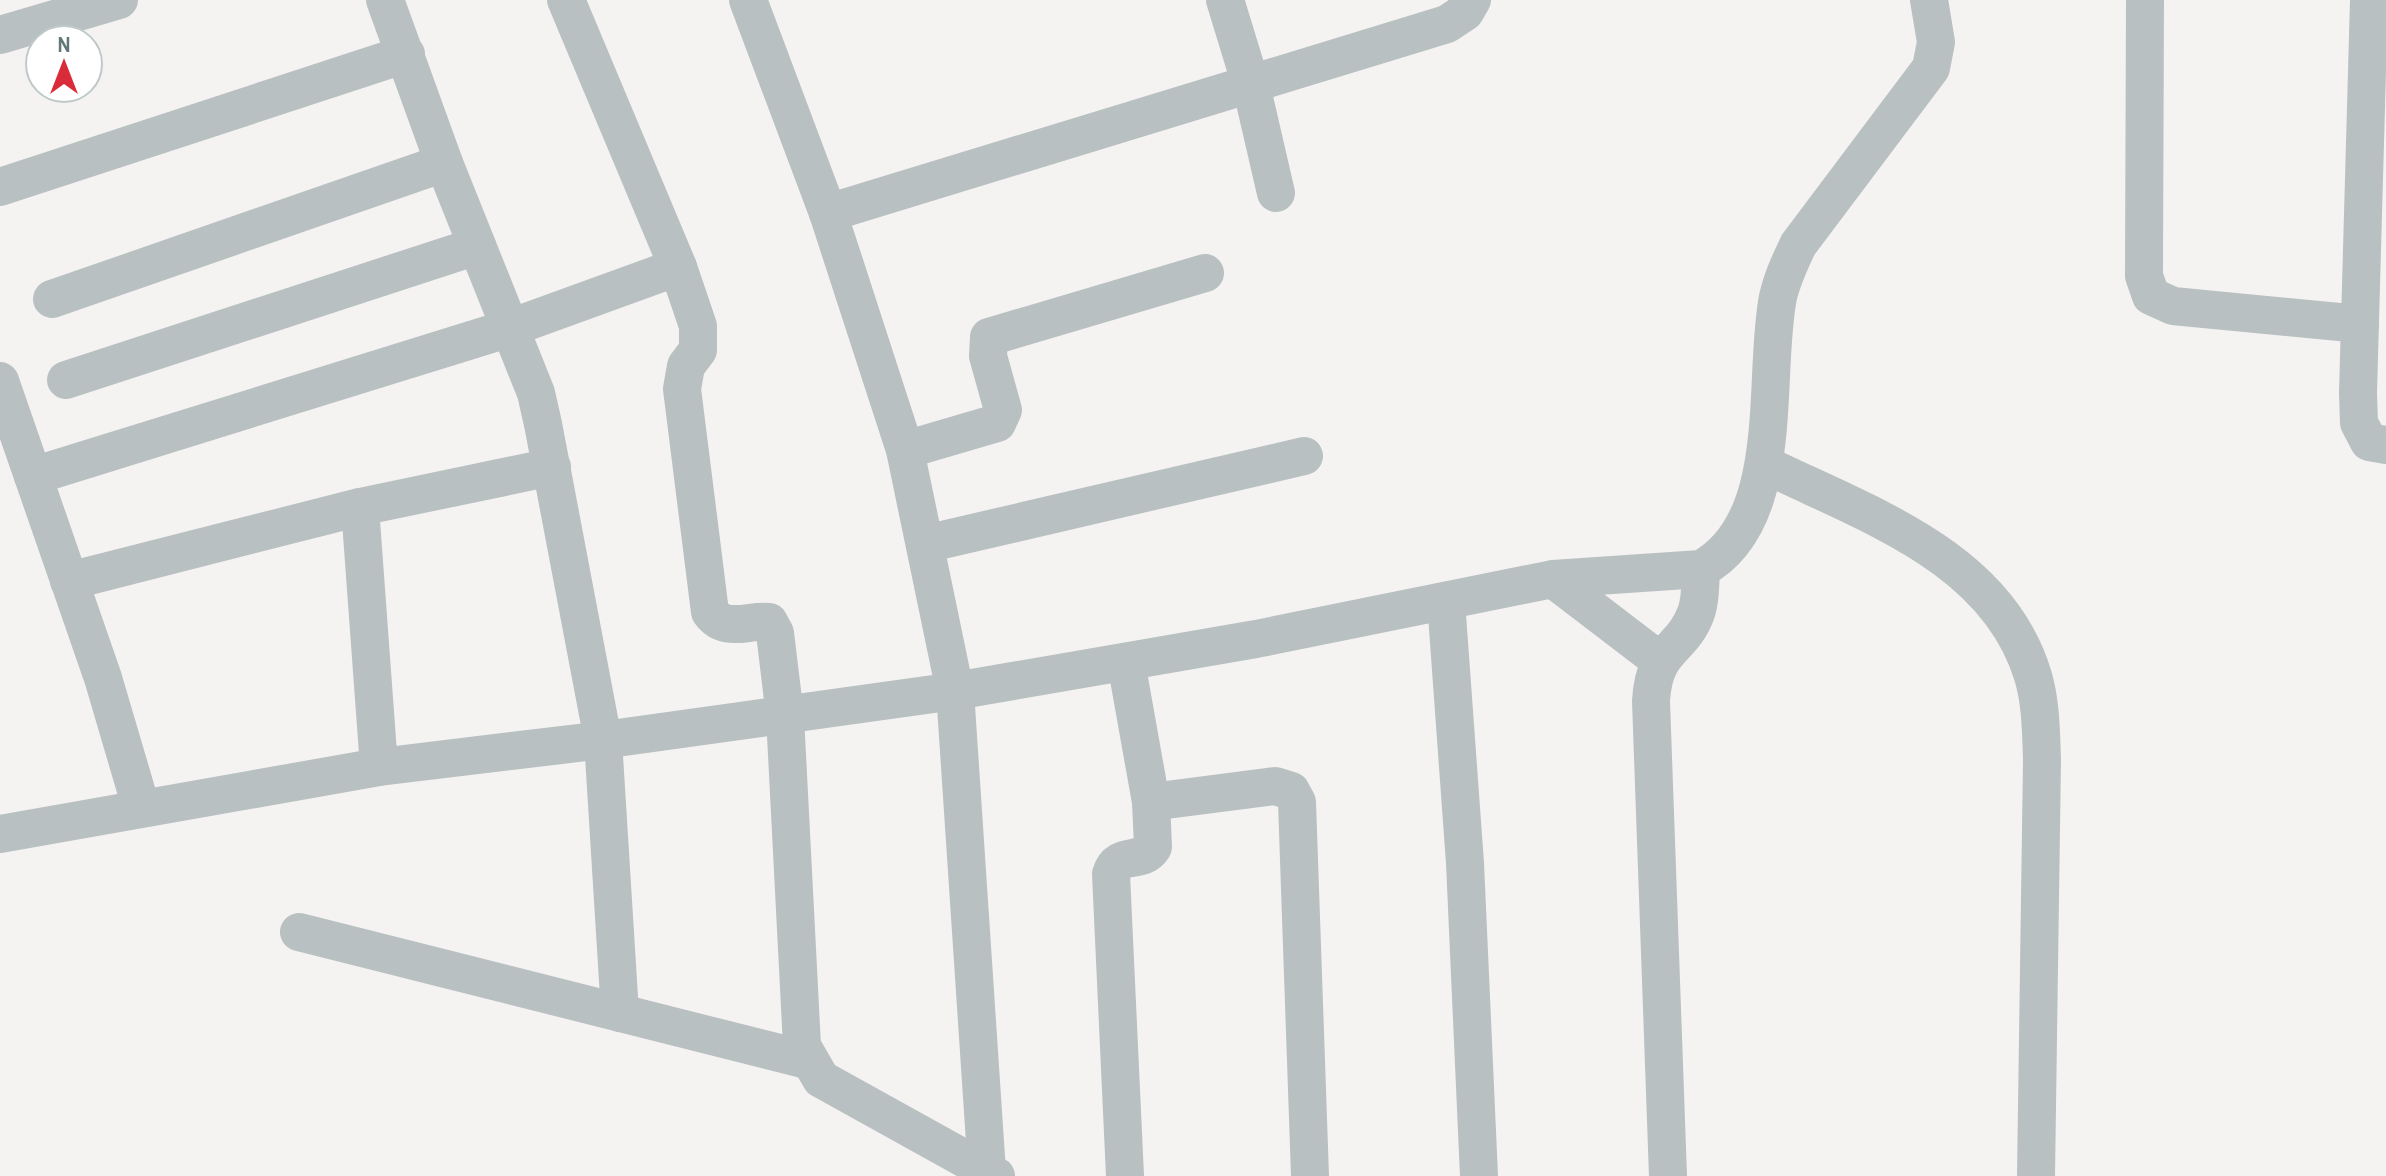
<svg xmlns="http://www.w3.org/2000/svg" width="2386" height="1176" font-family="'Archivo Narrow',sans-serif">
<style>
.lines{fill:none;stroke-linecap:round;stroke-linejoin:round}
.minor{stroke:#b9c0c1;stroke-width:38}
</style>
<rect width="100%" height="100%" fill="#f4f3f1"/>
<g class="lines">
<g class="minor">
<path d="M385,0l59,163 92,230 7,31 60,316 17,273"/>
<path d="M566,0l112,267 20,59v24l-12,16 -4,23 28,223c15,21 37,8 59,10l6,11 10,83 17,330 19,33 175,97"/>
<path d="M748,0l80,213 77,237 50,241 32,481"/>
<path d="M1225,0l26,85 25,108"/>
<path d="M2145,0l-1,276 7,20 22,10 187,18"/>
<path d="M2369,0l-11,393 1,30 10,19 17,3"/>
<path d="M0,35l119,-35"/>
<path d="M0,187l406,-133"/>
<path d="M828,213l619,-189 18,-12 7,-12"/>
<path d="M52,299l392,-136"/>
<path d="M66,380l411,-134"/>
<path d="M0,381l103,297 38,129"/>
<path d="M905,450l92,-27 6,-13 -15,-54 1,-19 216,-64"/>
<path d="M1764,464c101,50 233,92 269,212 8,27 8,56 9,84l-6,416"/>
<path d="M33,476l477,-148 168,-61"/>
<path d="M360,507l19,260"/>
<path d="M925,544l379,-88"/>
<path d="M1553,579l106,81"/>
<path d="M69,581l291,-74 192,-40"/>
<path d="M1446,601l19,262 14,313"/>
<path d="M1151,802l124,-16 16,5 6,11 13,374"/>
<path d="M0,834l379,-67 224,-27 352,-49 301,-52 297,-60 148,-10c87,-47 61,-192 77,-272 4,-18 12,-35 20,-52l133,-177 5,-26 -7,-42"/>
<path d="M299,932l508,128"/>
<path d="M1125,1176l-14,-302c7,-24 31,-9 42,-27l-2,-45 -25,-140"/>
<path d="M1668,1176l-17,-475c3,-55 30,-48 45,-88 5,-13 4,-30 5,-44"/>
</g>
</g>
<g transform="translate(64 64)"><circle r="38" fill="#ffffff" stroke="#c0c9ca" stroke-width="2"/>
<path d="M0-6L14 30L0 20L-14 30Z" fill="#d92c3a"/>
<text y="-12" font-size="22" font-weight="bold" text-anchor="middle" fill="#61777a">N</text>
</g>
</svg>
